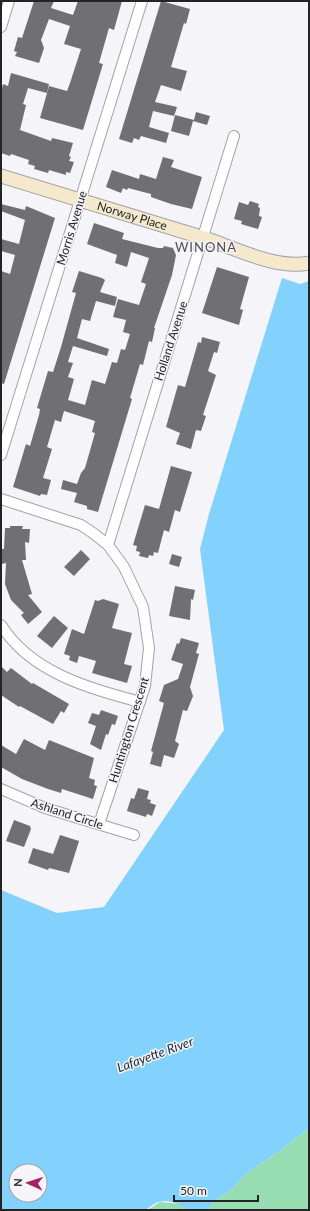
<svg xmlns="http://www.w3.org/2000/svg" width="310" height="1211" font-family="Lato,sans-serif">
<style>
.green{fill:#98dcb2}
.water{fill:#82d2fd;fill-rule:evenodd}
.building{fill:#707074}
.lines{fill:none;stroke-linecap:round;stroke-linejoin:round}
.street-casing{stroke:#a3a2a7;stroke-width:12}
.secondary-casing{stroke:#a3a2a7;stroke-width:15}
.street{stroke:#fff;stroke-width:10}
.secondary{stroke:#f5e9cd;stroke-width:13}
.labels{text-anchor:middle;stroke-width:3;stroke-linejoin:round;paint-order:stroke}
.street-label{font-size:12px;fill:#242426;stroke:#f4f4f9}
.neighbourhood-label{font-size:13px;letter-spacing:1px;fill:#4f4f53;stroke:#f4f4f9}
.water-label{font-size:13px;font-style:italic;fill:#192c36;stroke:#f4f4f9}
</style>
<rect width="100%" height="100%" fill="#f4f4f9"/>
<g class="green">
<path d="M309,1128v82h-101l6,-9 16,-10 17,-18 34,-23z"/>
<path d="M160,1202l19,2 5,3 -1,3h-41l7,-1z"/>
</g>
<path class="water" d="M282,278l18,6 9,-3v847l-28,22 -34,23 -17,18 -16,10 -6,9h-25l1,-3c-6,-5 -21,-8 -28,-4 -6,3 -7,6 -14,7h-141v-320l56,23 47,-6 120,-177 -24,-181 9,-35zM16,1171h24v24h-24z"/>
<g class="building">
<path d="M34,1h20l-3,7 22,7 5,-14h44l-8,29 -5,-2 -10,35 4,1 -20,66 -43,-12 9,-32 18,5 3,-8 11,-34 -17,-5 6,-18 -21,-7 -8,21 3,8 -5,15 -24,-7 2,-4 -3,-1 4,-14 4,1z"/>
<path d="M161,1l29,8 -4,15 -2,-1 -13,44 16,4 -6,20 -20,-6 -6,17 22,5 -3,9 -21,-5 -4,16 20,6 -3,10 -25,-7 -2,4 -5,-2 -2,5 -13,-4z"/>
<path d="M11,73l38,11 -2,9 -19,-5 -5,16 3,1 -6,25 31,11 1,-3 21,5 -4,13 2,1 -2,4 5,1 -4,11 -4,-1v3l-17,-5 -1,3 -14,-4 1,-3 -7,-2 1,-4 -18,-6 -1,2 -9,-3v-61l2,-8 5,2z"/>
<path d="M196,112l14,4 -3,9 -14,-4 -4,15 -18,-5 4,-16 19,5z"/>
<path d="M163,157l11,3 -3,7 31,10 -10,32 -21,-5 -20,-7v-3l-23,-6 -1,2 -4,-2 -2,5 -15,-6 6,-17 27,9 1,-5 16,5z"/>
<path d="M250,201l9,3 -1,3 2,1 -1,8 3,1 -4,12 -17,-5 1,-3 -8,-2 5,-17 9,3z"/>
<path d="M1,204l24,6 1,-4 29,12 -51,166 -3,-1v-112l9,3 5,-19 -14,-4v-12l18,5 6,-24 -24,-9z"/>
<path d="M94,223l30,10 -2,6 36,9h5l1,-2 9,2 3,7 -4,20 -18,53h1l-3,14 -3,-1 -6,24 -3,-1 -10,34 2,1 -34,113 -11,-3v-3l-13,-4 3,-9 -16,-4 2,-9 14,4 4,-11 4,-5 10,-35 -3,-1 3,-11 -31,-10 -3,11 -6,-2 -8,27 5,2 -9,29 8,2 -4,15 -6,-1 -1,2 -27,-9 13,-43 4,2 9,-31 1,-6 -3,-1 11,-37 5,1 8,-25 15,-54 -4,-1 7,-21 23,7 3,2 -5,12 17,5 -2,9 -19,-5 -6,20 -8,-2 -5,19 32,11 -2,7 -34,-10 -5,16 5,1 -5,14 6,2 -6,21 17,5 7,-25 13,4 7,-22 5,1 4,-14 4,1 5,-16 -7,-2 3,-12 -13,-3 5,-18 21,6 7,-21 -5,-2 8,-24 -18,-6 -4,15 -12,-4 2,-8 -30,-11z"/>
<path d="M217,267l32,10 -9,32 3,1 -4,15 -37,-12z"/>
<path d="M202,337l18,5 -3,11 -3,-1 -6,19 8,4 -13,40 3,1 -5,15 -5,-1 -5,19 -15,-5 4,-11 -14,-6 12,-42 7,2 13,-45 3,1z"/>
<path d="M171,466l21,6 -12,40 -5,-2 -6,22 -5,-2 -6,23 -4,-1 -1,4 -4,-1 -1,3 -9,-2 1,-4 -4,-1 1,-5 -4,-1 12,-40 14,4z"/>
<path d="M10,526h13l-1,3h8l-1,14 -4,-1 1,18h-4l10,34 -4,1 14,17 -14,12 -7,-9 3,-2 -13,-13 -6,-16 1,-21 -4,1v-15h2l1,-21h5z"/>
<path d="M81,550l9,9 -16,17 -10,-9z"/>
<path d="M172,554l10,3 -3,10 -10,-3z"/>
<path d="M175,586l20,4 -2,10 -2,-1 -1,21 -21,-4z"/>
<path d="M103,599l16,5 -7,24 20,5 -8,31 8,2 -5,17 -35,-10 4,-12 -17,-5 -2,7 -8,-3 1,-4 -6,-2 8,-25 12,5 11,-34 3,1z"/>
<path d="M54,616l14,12 -16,20 -15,-12z"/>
<path d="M181,638l18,5 -3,10 3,1 -9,33 3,9 -6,15 -4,-1 -8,31 4,3 -5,14 -10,-3 -3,12 -11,-3 3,-12 -2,-1 13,-48 -5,-2 5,-16 14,-6 5,-15 -12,-4 6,-17 2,1z"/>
<path d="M1,666l6,6 4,-4 21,16 1,-1 36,21 -5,9 -3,-2 -8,13 -33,-18 -1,1 -18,-12z"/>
<path d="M101,710l17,6 -3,9 -3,-1 -4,11 -2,-1 -5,16 -11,-6 6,-18 -8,-3 4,-10 7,2z"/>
<path d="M24,739l21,11 4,-10 45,18 -5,20 6,2 -1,5 3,1 -4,13 -31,-10 -1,4 -13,-4 -26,-10 -21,-12v-22l15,9z"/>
<path d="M138,788l11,3 -2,8 4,1 -1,3 6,2 -4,11 -5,-2 -1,3 -19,-6 4,-13 3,1z"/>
<path d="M14,820l16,6 1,3 -7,18 -18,-6z"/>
<path d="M60,835l19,6 -10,32 -20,-5 -1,2 -20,-7 5,-15 20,6z"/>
</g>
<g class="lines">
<defs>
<g id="street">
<path d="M1,27l8,-26"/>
<path d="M1,455l141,-454"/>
<path d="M1,499l80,26 12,8 15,12 16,22 19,40 6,41 -4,38 -46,138"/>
<path d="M108,545l126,-409"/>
<path d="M1,625c30,48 88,63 139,77"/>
<path d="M1,789l44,19 89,27"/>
</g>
<g id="secondary">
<path id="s1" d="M1,176c67,21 134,41 200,61 33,10 74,33 108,26"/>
</g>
</defs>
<use href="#street" class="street-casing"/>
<use href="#secondary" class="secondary-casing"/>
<use href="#street" class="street"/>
<use href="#secondary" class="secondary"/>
</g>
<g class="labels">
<g class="street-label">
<text dy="4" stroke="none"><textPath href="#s1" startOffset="137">Norway Place</textPath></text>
<text transform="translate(72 228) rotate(-73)" y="4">Morris Avenue</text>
<text transform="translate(171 341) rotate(-72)" y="4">Holland Avenue</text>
<text transform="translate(129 730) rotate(-73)" y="4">Huntington Crescent</text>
<text transform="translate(67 814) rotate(18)" y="4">Ashland Circle</text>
</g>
<g class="neighbourhood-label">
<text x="206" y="252">WINONA</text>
</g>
<g class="water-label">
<text transform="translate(155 1054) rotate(-20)" y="5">Lafayette River</text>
</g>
</g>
<rect width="310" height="1211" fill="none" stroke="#242426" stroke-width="4"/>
<g transform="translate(28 1183) rotate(273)"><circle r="19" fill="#f4f4f9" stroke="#a1a1a5"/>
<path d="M0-3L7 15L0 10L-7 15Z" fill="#a62069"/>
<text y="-6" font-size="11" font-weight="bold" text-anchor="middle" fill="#242426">N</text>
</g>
<path d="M174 1195v6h84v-6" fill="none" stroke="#242426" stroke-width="2"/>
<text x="180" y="1195" font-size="12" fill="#242426" stroke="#f4f4f9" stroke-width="3" paint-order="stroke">50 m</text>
</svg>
